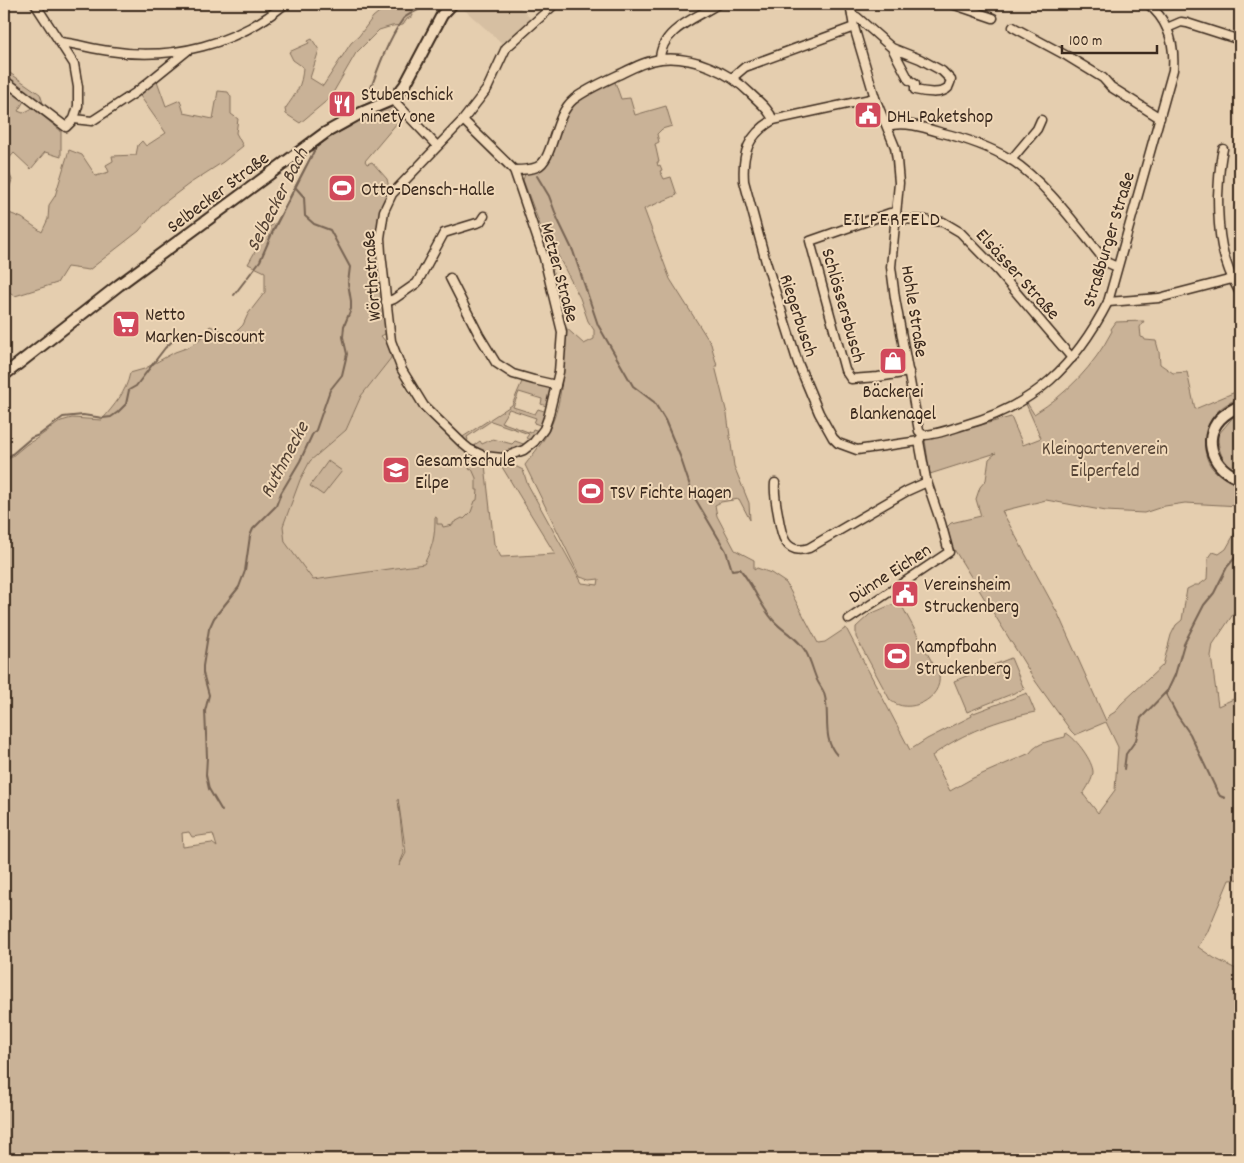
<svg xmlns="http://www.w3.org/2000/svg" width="1244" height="1163" font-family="Dekko,sans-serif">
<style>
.built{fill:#d6bfa2}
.green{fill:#c9b297;stroke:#826e5a;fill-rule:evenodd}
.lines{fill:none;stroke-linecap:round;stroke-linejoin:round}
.stream{stroke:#776452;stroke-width:2}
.minor-casing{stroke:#3b2a1e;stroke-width:11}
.major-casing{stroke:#3b2a1e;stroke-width:14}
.minor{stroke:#f0d8b8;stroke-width:8}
.major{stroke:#f0d8b8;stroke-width:10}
.labels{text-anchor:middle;stroke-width:4;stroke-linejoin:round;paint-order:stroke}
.poi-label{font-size:19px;fill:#3b2a1e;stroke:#f0d8b8;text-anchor:start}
.street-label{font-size:19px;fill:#3b2a1e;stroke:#f0d8b8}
.park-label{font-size:19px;fill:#574536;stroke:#f0d8b8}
.water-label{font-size:20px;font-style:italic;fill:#544234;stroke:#f0d8b8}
.neighbourhood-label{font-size:20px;letter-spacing:1px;fill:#3b2a1e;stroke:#f0d8b8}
</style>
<rect width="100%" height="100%" fill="#e5ceaf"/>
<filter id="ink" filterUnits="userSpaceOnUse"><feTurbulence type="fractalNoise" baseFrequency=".02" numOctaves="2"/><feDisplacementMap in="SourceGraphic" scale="10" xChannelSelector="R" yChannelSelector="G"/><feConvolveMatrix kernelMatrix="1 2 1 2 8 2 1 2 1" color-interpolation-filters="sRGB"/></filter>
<g filter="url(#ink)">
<g class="built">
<path d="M461,4h56l14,15 -27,26 -45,-40z"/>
<path d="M391,358l15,31 22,29 26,25 18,13h12l11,91 -71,17 -111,16 -28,-38 -2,-16 17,-46 10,-19 36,-31 15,-34z"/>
</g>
<g class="green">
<path d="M389,4h28l-6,5 2,7 -6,3 -4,6 -11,1 -13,4 -23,23 -26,45 -30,25 -14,-9 -1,-5c11,-16 17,-22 18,-42l-10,-7 -4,-8 20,-9 -1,-2 4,-2 7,11 -9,28 13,8 28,-43 8,-7 14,-19z"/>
<path d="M4,69l36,25 4,12 -17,-10 -9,15 5,2 10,-5 28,23v26l-16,-5 -14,17 -17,-16 -9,10 7,17 -4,11 -4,2z"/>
<path d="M156,78l10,28 14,-6 4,13 29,6 5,-28 10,1 3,5v17l7,5 -2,14 7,13 -20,16 -34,22 -29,22 -21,25 -50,39 -22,-3 -10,16 -42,13 -11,-8v-77l18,7 20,14 6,-13 1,-14 6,-9 14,-46 13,5 14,21 13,-4 -3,-7 7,-4 -1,-5 24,-1 2,-10 4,-4 4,5 20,-13 -28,-40z"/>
<path d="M615,82l6,17 9,-1 5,17 31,-9 6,20 -10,3 -5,5 2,8 -4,2 4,18h-2l1,4 2,-1 2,5 -2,1 4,8 7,-2 6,18 -33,14 26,70 41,65 6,22h-2l12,48 7,52 15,37 1,17 -11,-21 -18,3 -6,3 2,11 18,34 19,10v10l3,-2 14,5 15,10 32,60 7,-1 21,-14 64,122 17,-11 45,-23 -1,-2 56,-21 8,19c-37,8 -72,20 -103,44l18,35 23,-13 57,-25c7,-11 24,-13 35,-16l1,-4c11,6 27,29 27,39 0,7 -6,16 -10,22l15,19 17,-23 3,-43 -12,-25 -31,13 -4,-4 -35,-49 -84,-136 -5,-19 4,-4 30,-7 -5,-17 4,-12 6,-7 3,-21 7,-6 -66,21 -5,-34 86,-23 12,28 18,-7 -15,-34 1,-1 7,11c33,-20 60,-48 78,-83l-1,-2 5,-7 28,-1 -4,6 1,10 3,1 1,2 11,1 3,11 1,12 13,9 14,-1 8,37 45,-19v7c-6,4 -15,7 -20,12 -16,13 -21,44 -7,60 7,8 18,13 27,15v22l-55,-3 -20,3 -21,7 -38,-2 -60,-11 -44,11 56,103 48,107 4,-6 5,-3 6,-8 42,-39 8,-30 5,-10 6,-5 5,-31 8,-4h4l8,-6 1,-20 5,-7 6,2 7,-5 14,-25v80l-27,40 -2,12 7,50 22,-10v183l-11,1 -22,53 -9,14 16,11 26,13v188h-1236v-696l23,-19 9,-5 25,-18 11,-3 30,2c12,-15 24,-27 28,-47l14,-4 31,-17 14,-5 10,-7 11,-14 20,8 8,-4 5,-5 5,-11 17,-22v-20l-17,-8 21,-37 7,-4 29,-56 17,-29 71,-36 7,11 -3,10 -32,38 2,3 5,-2 15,17 2,9 -15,50 5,28 8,67 -6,3 9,11 1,11 -30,38 -15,34 -36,31 -10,19 -17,46 2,16 28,38 111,-16c9,-18 11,-27 11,-47l2,1v6h5l1,3 10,-2v-2l9,-5 2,1 7,-7 4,-11 2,-1 1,-10h-2v-12l-4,-9 -2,1 -1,-2 4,-17 -4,-2 11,-8 2,3 11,-5 19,5 3,-3 14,5 -15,9 -30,1 10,88 7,13 54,-3 -53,-87 13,-1 8,4 4,13 55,100 16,2 1,-6 -9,1 -10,-3 -55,-112c9,-12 20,-25 26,-39 13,-29 13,-68 13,-100l20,18 10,-5v-9l-6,-9 -8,-23 -28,-54 -12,-19 -17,-45 2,-6 4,-1 4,1 -3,-5 9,-2 27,-60 34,-24 1,5v-3zM398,799l8,54 -7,13 5,-13zM189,832l3,5 21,-3 4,13 -5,-4 -29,4 -1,-14z"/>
<path d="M524,377l32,8 -5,23 -10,-4 1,-5 -23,-7 -6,15 22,7 3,-5 12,4 -5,14 -11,-4 2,-5 -27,-9 -8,13 30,11 2,-4 9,3 -8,10 -8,-4 3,-4 -38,-13 -24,16 1,3 -5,4 -5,-4 54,-35z"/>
<path d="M1240,414v57c-17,-6 -22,-19 -22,-36l16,-19z"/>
<path d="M328,461l14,10 -19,24 -13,-9z"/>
<path d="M891,605h8l4,3 36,67c4,24 -31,41 -49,25l-34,-63v-10l14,-13z"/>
<path d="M1011,658l13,31 -57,23 -13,-31z"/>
</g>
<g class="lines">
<g class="stream">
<path d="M367,99c9,-25 20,-58 36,-80 5,-6 14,-7 20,-12"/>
<path d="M537,176l12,20 9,24 15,31 25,74 35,61 21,16 11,18 15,36 13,39 33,56 6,19 8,-1c13,16 20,36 33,51 10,12 26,18 33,32 5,9 7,19 11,28 2,5 6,9 7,13 7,21 -3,45 13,62"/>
<path d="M234,295l26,-34 13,-30 43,-84 15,-11 19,-10"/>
<path d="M4,461l27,-23 8,-3 24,-18 20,-2 20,3 8,-1 7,-5 8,-8 3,-14 7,-4 29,-38 12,-11"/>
<path d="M1124,769l2,-15 10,-14 5,-22 26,-27"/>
<path d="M1225,798l-5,-2 -3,-5 -27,-57 -13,-19 -11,-21 9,-19 9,-31 20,-39 10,-12 13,-26 13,-15"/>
<path d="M222,811l-13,-22 -3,-14 1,-18 -2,-46 4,-16 -6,-22v-7l6,-37 5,-11 25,-31 6,-16 5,-35 3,-7 23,-23 5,-13 19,-32 12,-26 4,-5 14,-40 12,-15 5,-21 -4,-17 1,-11 7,-17v-8l-3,-18 2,-16 -20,-37 -16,-6 -9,-8 -1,-19 -8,-9"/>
</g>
<defs>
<g id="minor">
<path d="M850,4l4,23 21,71 20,49 2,13 2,23 -8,84 4,31 24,133 4,4"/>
<path d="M952,4l41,14"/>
<path d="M852,15l5,2 35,31 28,11 22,12 9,9c0,1 -3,7 -3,8 -6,7 -25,4 -33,2v-6l-6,-4 -17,-32"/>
<path d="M1013,27l54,29 36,22 8,9 49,31"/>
<path d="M1167,28l14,-6 6,1 53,17"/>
<path d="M61,42c16,2 32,7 49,9 62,10 127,-7 175,-47"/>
<path d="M660,59c1,-30 37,-41 58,-55"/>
<path d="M732,78l13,-11 109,-40"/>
<path d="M4,80l62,47 8,-8 4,-13v-19l-4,-23 -39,-60"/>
<path d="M394,99l3,5 40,42"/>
<path d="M74,119l18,2 43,-28 52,-42"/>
<path d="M463,120l51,50 30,88 18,74 -3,40 -11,46 -4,11 -10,13 -10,8 -22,8 -18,-2 -15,-7 -6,-5 -39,-38 -22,-36 -11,-29 -10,-88 -1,-15 4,-27 8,-17 71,-74 24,-31 19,-41 49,-44"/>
<path d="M773,120c-25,15 -31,33 -29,61l22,81 32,101 21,50 14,25 5,5 19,7 62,-9"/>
<path d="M887,126c17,-5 36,1 52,6 25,6 49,14 71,27 37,24 67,68 96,103l11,5"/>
<path d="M1223,149c-4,16 -4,31 -5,47 0,37 3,64 22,97"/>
<path d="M1011,160l26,-31 4,-9"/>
<path d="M514,170c8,0 16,0 23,-3 17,-7 16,-51 37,-68 12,-9 27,-16 40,-22 15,-7 30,-16 47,-18 32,-3 67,12 90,35 8,8 18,15 22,26l102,-22"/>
<path d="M896,213h-6l-80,28 35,129 6,9 27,-2 31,-5"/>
<path d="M895,219l31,1"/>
<path d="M934,221l9,1 17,10 38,39 74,87"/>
<path d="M450,278l29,57 17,28 17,11 21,6 22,5"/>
<path d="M386,302l8,-3 23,-16 27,-50 36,-11 4,-6"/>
<path d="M1108,302l51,-4 81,-21"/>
<path d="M923,435c13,0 28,-6 41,-10 70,-19 111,-59 144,-123l65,-232c2,-26 -4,-49 -25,-66"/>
<path d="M775,483c-1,10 1,21 3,31 3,19 6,42 31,34l98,-57 20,-9"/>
<path d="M849,619l100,-67 -8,-29 -15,-44 -7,-38 1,-2"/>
</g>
<g id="major">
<path d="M4,375l115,-90 206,-152 36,-20 33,-14 11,-14 37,-70 10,-11"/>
<path d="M1240,406c-7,3 -14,7 -20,13 -19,21 -6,52 20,59"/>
</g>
</defs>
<use href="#minor" class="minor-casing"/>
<use href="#major" class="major-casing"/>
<use href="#minor" class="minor"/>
<use href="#major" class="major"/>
</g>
</g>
<defs>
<symbol id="restaurant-square" viewBox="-11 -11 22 22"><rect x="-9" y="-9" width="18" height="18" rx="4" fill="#d1495b" stroke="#f0d8b8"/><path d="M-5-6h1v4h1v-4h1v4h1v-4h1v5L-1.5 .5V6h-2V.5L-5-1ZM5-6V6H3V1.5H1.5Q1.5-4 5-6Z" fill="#fff"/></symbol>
<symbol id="civic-square" viewBox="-11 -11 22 22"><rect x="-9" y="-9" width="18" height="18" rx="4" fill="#d1495b" stroke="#f0d8b8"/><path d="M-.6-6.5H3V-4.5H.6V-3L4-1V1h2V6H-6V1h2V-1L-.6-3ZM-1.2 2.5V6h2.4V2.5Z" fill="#fff"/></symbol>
<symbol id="stadium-square" viewBox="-11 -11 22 22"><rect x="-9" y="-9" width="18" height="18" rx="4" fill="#d1495b" stroke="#f0d8b8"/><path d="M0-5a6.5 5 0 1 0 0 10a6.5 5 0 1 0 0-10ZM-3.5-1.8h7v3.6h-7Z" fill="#fff"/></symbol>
<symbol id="supermarket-square" viewBox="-11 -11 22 22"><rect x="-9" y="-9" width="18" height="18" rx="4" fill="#d1495b" stroke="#f0d8b8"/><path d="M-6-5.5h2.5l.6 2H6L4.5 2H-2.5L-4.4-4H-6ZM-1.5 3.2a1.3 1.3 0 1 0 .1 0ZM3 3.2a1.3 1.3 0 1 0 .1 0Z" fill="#fff"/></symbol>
<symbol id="shop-square" viewBox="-11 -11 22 22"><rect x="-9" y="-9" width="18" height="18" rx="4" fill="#d1495b" stroke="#f0d8b8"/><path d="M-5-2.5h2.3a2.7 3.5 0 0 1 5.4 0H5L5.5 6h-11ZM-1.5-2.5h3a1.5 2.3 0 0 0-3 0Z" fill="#fff"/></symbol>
<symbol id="school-square" viewBox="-11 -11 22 22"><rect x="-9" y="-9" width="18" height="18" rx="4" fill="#d1495b" stroke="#f0d8b8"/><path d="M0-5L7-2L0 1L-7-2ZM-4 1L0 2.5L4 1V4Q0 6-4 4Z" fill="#fff"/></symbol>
</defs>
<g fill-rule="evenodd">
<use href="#restaurant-square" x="326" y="88" width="32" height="32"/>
<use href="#civic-square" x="852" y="99" width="32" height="32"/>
<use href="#stadium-square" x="326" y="172" width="32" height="32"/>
<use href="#supermarket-square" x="110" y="308" width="32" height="32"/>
<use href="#shop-square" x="877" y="345" width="32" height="32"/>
<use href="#school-square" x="380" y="454" width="32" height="32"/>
<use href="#stadium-square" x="575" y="475" width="32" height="32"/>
<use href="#civic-square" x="889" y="578" width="32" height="32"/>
<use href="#stadium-square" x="881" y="640" width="32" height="32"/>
</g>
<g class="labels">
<g class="poi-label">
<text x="361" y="100">Stubenschick<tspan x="361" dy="22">ninety one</tspan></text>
<text x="887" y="122">DHL Paketshop</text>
<text x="361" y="195">Otto-Densch-Halle</text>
<text x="145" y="320">Netto<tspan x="145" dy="22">Marken-Discount</tspan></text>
<text x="893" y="397" text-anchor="middle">Bäckerei<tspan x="893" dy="22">Blankenagel</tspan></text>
<text x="415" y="466">Gesamtschule<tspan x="415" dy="22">Eilpe</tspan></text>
<text x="610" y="498">TSV Fichte Hagen</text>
<text x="924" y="590">Vereinsheim<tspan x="924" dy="22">Struckenberg</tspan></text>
<text x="916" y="652">Kampfbahn<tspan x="916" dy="22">Struckenberg</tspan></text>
</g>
<g class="street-label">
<text transform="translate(217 191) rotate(-37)" y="7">Selbecker Straße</text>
<text transform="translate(1107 239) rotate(-73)" y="7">Straßburger Straße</text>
<text transform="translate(561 272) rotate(75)" y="7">Metzer Straße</text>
<text transform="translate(1019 273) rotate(48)" y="7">Elsässer Straße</text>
<text transform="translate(370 276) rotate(-94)" y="7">Wörthstraße</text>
<text transform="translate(845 305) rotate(74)" y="7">Schlössersbusch</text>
<text transform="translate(916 311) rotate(81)" y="7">Hohle Straße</text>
<text transform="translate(800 315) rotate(72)" y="7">Riegerbusch</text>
<text transform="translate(889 572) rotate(-33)" y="7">Dünne Eichen</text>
</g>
<g class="park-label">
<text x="1105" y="454">Kleingartenverein<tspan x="1105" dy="22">Eilperfeld</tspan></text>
</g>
<g class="water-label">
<text transform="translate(276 199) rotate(-63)" y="7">Selbecker Bach</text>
<text transform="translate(283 459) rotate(-62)" y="7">Ruthmecke</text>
</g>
<g class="neighbourhood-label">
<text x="892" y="225">EILPERFELD</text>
</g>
</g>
<rect width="1244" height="1163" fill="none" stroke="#f0d8b8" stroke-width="20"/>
<rect x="10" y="10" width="1224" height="1143" fill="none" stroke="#3b2a1e" stroke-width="2" filter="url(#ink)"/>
<path d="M1062 45v8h95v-8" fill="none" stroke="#3b2a1e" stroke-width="2.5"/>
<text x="1069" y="45" font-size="15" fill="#3b2a1e" stroke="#f0d8b8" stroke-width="4" paint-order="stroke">100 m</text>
</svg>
